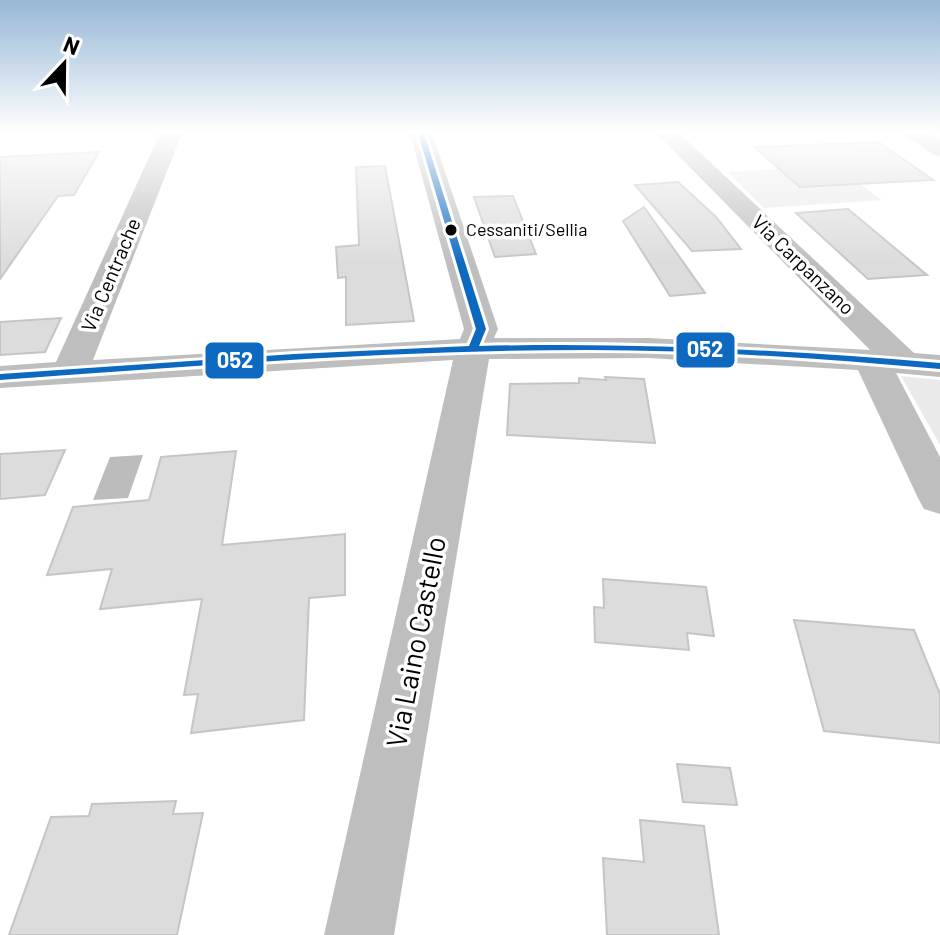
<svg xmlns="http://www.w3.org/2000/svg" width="940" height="935" font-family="Barlow,sans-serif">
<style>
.green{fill:#eaeaea}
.water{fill:#bcbcbc}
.building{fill:#dcdcdc;stroke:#c5c5c5;stroke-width:2}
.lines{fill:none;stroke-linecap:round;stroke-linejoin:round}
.street{fill:#bebebe;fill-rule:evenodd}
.bus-1-casing{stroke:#fff;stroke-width:6}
.bus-1{fill:#0c69bf;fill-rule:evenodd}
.bus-dot{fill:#000;stroke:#fff;stroke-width:3}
.labels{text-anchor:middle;stroke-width:7;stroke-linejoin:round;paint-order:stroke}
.far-bus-label{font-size:18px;fill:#000;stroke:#fff;text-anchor:start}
.far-street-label{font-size:20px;fill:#000;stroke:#fff}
.near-street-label{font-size:28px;fill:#000;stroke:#fff}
.line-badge{stroke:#fff;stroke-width:3}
.badge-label{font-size:22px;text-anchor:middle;font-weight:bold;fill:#fff}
</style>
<rect width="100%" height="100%" fill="#fff"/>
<g class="green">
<path d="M836,166l46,34 -118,8 -36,-36z"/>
<path d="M901,376l39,4v65z"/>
</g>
<path class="water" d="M143,455l-15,43 -35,2 17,-43z"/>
<g class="building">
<path d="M879,142l54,38 -133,7 -46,-40z"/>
<path d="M99,152l-25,43 -16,1 -58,83v-122z"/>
<path d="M385,166l29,155 -68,4v-48l-8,1 -2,-31 23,-2 -3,-78z"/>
<path d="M678,182l38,35 25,32 -49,2 -57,-66z"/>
<path d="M513,196l23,58 -41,3 -21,-60z"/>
<path d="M644,207l61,86 -35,3 -47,-75z"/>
<path d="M848,209l79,66 -59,4 -72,-66z"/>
<path d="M61,318l-16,34 -45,3v-33z"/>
<path d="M605,377l39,2 11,64 -148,-8 3,-51 69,-1v-5l27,2z"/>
<path d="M65,450l-20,45 -45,4v-45z"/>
<path d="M236,451l-14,94 123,-11v61l-36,3 -5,122 -113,13 7,-39 -14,1 18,-96 -102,10 12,-40 -65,6 26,-68 76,-7 12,-43z"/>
<path d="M603,579l103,8 8,49 -27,-3 2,17 -94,-8 -1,-35 10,1z"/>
<path d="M794,620l120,10 26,64v49l-116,-12z"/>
<path d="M677,764l53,4 7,37 -54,-3z"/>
<path d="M176,801l-3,13 30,-1 -26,122h-168l42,-118 38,-1 3,-12z"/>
<path d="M640,820l64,6 15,109h-112l-4,-77 41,4z"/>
</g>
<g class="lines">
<g class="street">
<path d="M160,133h22l-89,227 367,-21 4,-10 -54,-196h22l66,196 -4,9h154l222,12 -214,-217h23l235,220 26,2v22l-44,-4 44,84v57l-16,-5 -6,-11 -60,-128 -210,-12 -159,1 -95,576h-70l129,-575 -453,28v-22l56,-4z"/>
<path d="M902,133h26l12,7v16l-8,-2z"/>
</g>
<defs>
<path id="bus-1" d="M418,133h6l62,196 -7,17c154,-4 307,4 461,17v6c-117,-10 -234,-19 -352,-19 -196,0 -392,16 -588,30v-6l294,-20 175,-8 7,-17z"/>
</defs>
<use href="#bus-1" class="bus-1-casing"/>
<use href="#bus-1" class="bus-1"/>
</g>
<linearGradient id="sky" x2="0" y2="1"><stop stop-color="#96b7d6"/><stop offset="0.5" stop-color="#fff"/><stop offset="1" stop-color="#fff" stop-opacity="0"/></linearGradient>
<rect width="940" height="264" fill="url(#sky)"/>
<circle class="bus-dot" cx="451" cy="230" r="7"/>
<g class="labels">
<g class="far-bus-label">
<text x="466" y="236">Cessaniti/Sellia</text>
</g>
<g class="far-street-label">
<text transform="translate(803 265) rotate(44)" y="7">Via Carpanzano</text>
<text transform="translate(111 275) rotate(-67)" y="7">Via Centrache</text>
</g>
<g class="near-street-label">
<text transform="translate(416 642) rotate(-79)" y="10">Via Laino Castello</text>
</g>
</g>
<g class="line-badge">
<rect x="675" y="331" width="61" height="38" rx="8" fill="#0c69bf"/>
<rect x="204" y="341" width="61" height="39" rx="8" fill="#0c69bf"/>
</g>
<g class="badge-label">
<text x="705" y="357">052</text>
<text x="235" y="368">052</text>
</g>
<g transform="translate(64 64) rotate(22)" stroke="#ffffff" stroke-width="6" paint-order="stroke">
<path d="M0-6L14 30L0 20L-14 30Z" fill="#000000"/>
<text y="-12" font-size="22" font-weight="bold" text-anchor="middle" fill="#000000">N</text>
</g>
</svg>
